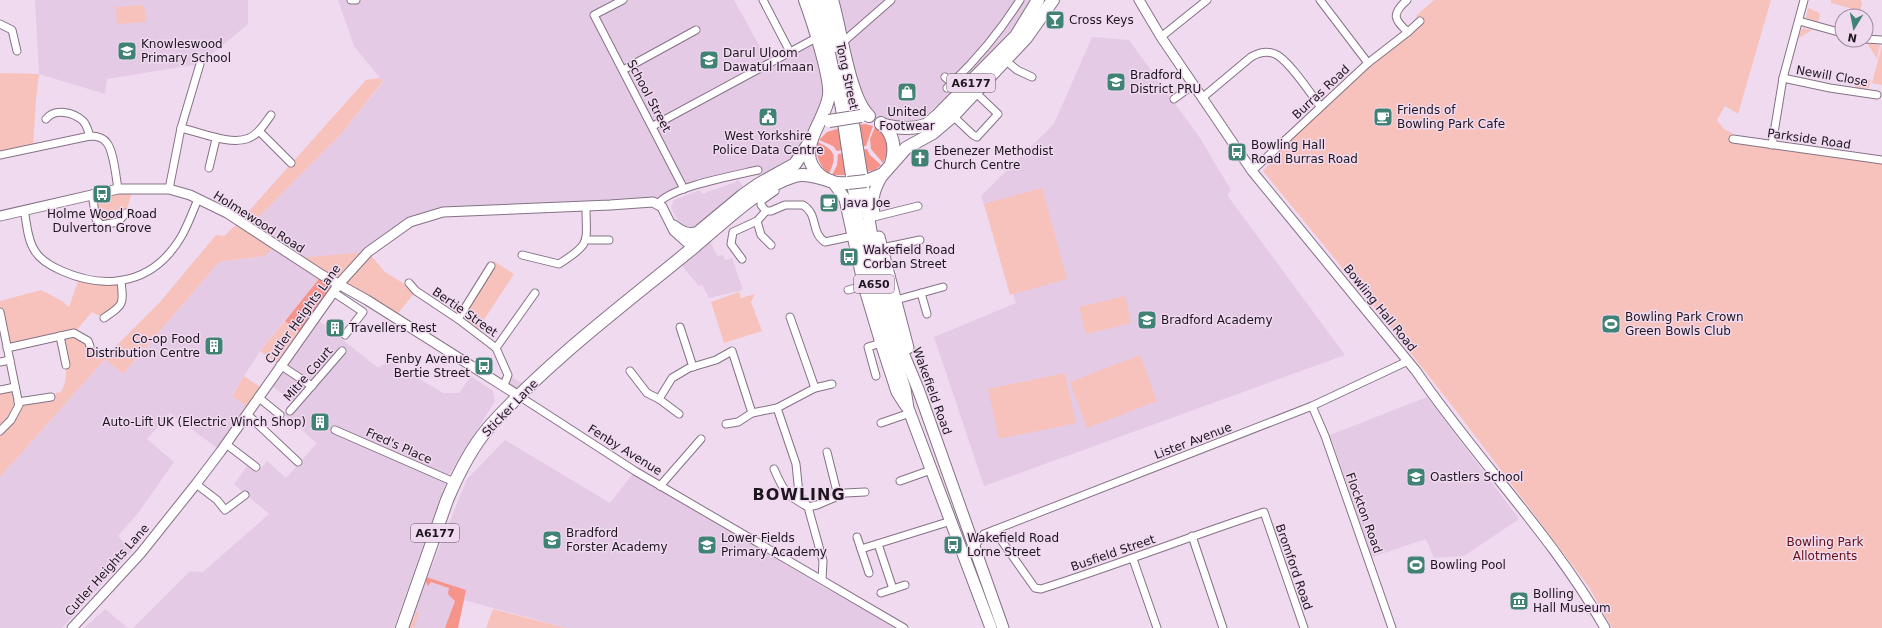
<svg xmlns="http://www.w3.org/2000/svg" width="1882" height="628" font-family="'DejaVu Sans',sans-serif">
<style>
.built{fill:#e5cae5}
.green{fill:#f8c2bc}
.forest{fill:#f6948a}
.lines{fill:none;stroke-linecap:round;stroke-linejoin:round}
.minor-casing{stroke:#857285;stroke-width:9}
.tertiary-casing{stroke:#857285;stroke-width:11}
.primary-casing{stroke:#857285;stroke-width:13}
.trunk-casing{stroke:#857285;stroke-width:14}
.minor{stroke:#fff;stroke-width:7}
.tertiary{stroke:#fff;stroke-width:9}
.primary{stroke:#fff;stroke-width:11}
.trunk{stroke:#fff;stroke-width:12}
.trunk-bridge-casing{stroke:#857285;stroke-width:14;stroke-linecap:butt}
.trunk-bridge{stroke:#fff;stroke-width:12}
.labels{text-anchor:middle;stroke-width:3;stroke-linejoin:round;paint-order:stroke}
.shield{fill:#f0daf0;stroke:#5d515d;stroke-width:1}
.shield-label{font-size:11px;font-weight:bold;fill:#1e161e}
.poi-label{font-size:12px;fill:#1e161e;stroke:#f0daf0;text-anchor:start}
.street-label{font-size:12px;fill:#1e161e;stroke:#f0daf0}
.park-label{font-size:12px;fill:#660e10;stroke:#f0daf0}
.district-label{font-size:16px;font-weight:bold;letter-spacing:1px;fill:#1e161e;stroke:#f0daf0}
</style>
<rect width="100%" height="100%" fill="#f0daf0"/>
<g class="built">
<path d="M35,0h213v24l-48,40 -93,15 -2,15 -66,-20z"/>
<path d="M338,0h396l35,63 47,-25 12,62 -18,42 -44,41 -12,-12 -70,18 -26,15 -215,8 -33,10 -27,20 -61,33 -62,76 -28,44 18,13 -29,43 -51,-38 -23,26 27,23 -36,51 -20,23 14,15 -70,77h-62v-151l105,-118 18,15 96,-112 45,-6 -15,-29 92,-93 42,-52 -29,-36z"/>
<path d="M834,0h202l-17,26 -59,59 -32,28 -13,8 -28,8 -23,-18z"/>
<path d="M1092,37l37,3 71,98 31,52 -4,5 118,160 -361,131 -50,-149 82,-34 -35,-107 73,-72z"/>
<path d="M737,178l6,8 -48,41h-8l-8,-5 -8,-14 3,-8 26,-10 2,4 34,-12z"/>
<path d="M710,241l7,15 6,-1 2,5 7,-2 11,32 -34,8 -7,-14 -3,2 -16,-19 -1,-2z"/>
<path d="M317,319l61,49 11,-7 54,32h16l12,-17 22,15 2,10 -47,76 -54,151h-261l57,-57 13,1 66,-58 -35,-30 14,-19 10,8 9,-12 19,17 31,-35 -34,-29 10,-12 -21,-16z"/>
<path d="M508,375l21,12 -10,9 -15,-11z"/>
<path d="M1427,397l92,122 -55,37 -30,2 -8,-19 -54,18 -42,-122z"/>
<path d="M505,440l105,63 25,-32 188,116 76,41h-333l-102,-28 -6,28h-51l60,-149z"/>
<path d="M105,609l23,19h-44z"/>
</g>
<g class="green">
<path d="M1434,0h337l-33,114 -13,-8 -8,14 7,9 8,4 2,6 148,21v468h-270l-23,-41 -132,-175 -77,-98 -117,-143 57,-65 101,-84 -5,-6z"/>
<path d="M1831,0h30l1,4 -2,7 -29,-8z"/>
<path d="M144,5l2,17 -29,2 -1,-17z"/>
<path d="M1808,8l10,4 2,3 -2,7 -12,-4z"/>
<path d="M1804,28l8,2 -13,8 2,-8z"/>
<path d="M1867,43l13,2 -3,14z"/>
<path d="M1882,45v40l-10,-2z"/>
<path d="M0,73l39,1 -3,26 -3,48 -33,7z"/>
<path d="M379,78l4,3 -42,53 -92,93 27,18 -12,11 -45,6 -96,112 -18,-15 -105,118v-87l15,-3 3,15 43,-10c10,-18 3,-37 -1,-56l-53,12 -7,-36v-11l41,-11 21,11 7,6 10,-29 42,4 2,15 -19,21 -12,-6 -18,21 16,13 16,10 54,-54 56,-67 8,1 16,-15 126,-141z"/>
<path d="M1871,79l-2,9 -6,1 -8,-2z"/>
<path d="M1042,188l25,91 -57,16 -26,-91z"/>
<path d="M133,189c-8,25 -5,31 -32,36l-9,-31z"/>
<path d="M368,252l17,20 31,19 -21,26 -99,-59z"/>
<path d="M494,261l20,13 -38,58 -18,-13z"/>
<path d="M739,292l2,6 14,-4 -4,8 11,29 -38,12 -13,-41z"/>
<path d="M1125,296l6,27 -45,11 -7,-27z"/>
<path d="M285,321l17,13 -22,31 -20,-14z"/>
<path d="M1140,355l17,46 -70,27 -17,-46z"/>
<path d="M1065,373l11,50 -77,16 -11,-50z"/>
<path d="M244,376l19,13 -13,19 -18,-12z"/>
<path d="M493,609l73,19h-80z"/>
<path d="M416,612l3,1 -5,15h-5z"/>
</g>
<g class="forest">
<path d="M865,124l8,2 -7,20 -6,1 -2,-22z"/>
<path d="M875,127c14,9 15,22 8,36l-12,-14 -1,-10z"/>
<path d="M840,128l3,22 -6,1 -4,-5 -14,-6 8,-8z"/>
<path d="M818,142c18,9 19,14 11,32 -9,-7 -15,-21 -11,-32z"/>
<path d="M867,149l3,6 11,10 -6,5 -10,2 -4,-22z"/>
<path d="M844,153l4,22h-16l5,-10 1,-11z"/>
<path d="M322,275l17,9 -37,50 -17,-13z"/>
<path d="M426,577l40,13 -8,38h-13l10,-27 -7,-7 1,-6 -18,-6 -3,4 -2,-4z"/>
</g>
<g class="lines">
<defs>
<g id="minor">
<path d="M351,0h5"/>
<path d="M623,0l-29,15 90,174"/>
<path d="M763,0l27,52"/>
<path d="M1320,0l48,63"/>
<path d="M1407,0c-16,14 -13,20 1,32"/>
<path d="M1799,21l43,12"/>
<path d="M0,24l12,6 5,21"/>
<path d="M1161,37l46,-37"/>
<path d="M1866,39l16,1"/>
<path d="M843,42l48,-42"/>
<path d="M1005,60l12,10 15,7"/>
<path d="M623,70l73,-40"/>
<path d="M945,77l7,6 -5,5"/>
<path d="M1783,78l47,10 47,7"/>
<path d="M952,83c26,-25 49,-53 68,-83"/>
<path d="M1202,98l49,-41c7,-4 15,-7 24,-3 13,5 36,40 45,52"/>
<path d="M1174,99l19,-14"/>
<path d="M953,116l20,19 4,2 21,-23 -22,-21"/>
<path d="M46,119c9,-11 27,-7 37,2 4,4 5,10 7,15"/>
<path d="M653,126l163,-88"/>
<path d="M181,128l19,-64"/>
<path d="M259,131l32,32"/>
<path d="M1733,139l149,21"/>
<path d="M1772,145l11,-67 21,-78"/>
<path d="M0,155l90,-19c6,0 13,1 17,7 7,9 9,35 11,46"/>
<path d="M209,168l7,-29"/>
<path d="M1252,171l116,-108 40,-31 12,-11"/>
<path d="M169,189l12,-61c19,4 50,18 68,10 10,-4 16,-15 22,-23"/>
<path d="M775,191l-14,10v4l5,6h5l14,-6h18c16,10 7,27 22,37l28,-6"/>
<path d="M92,194l4,25 5,6 17,-3 8,-9"/>
<path d="M658,204c11,-17 79,-29 100,-34"/>
<path d="M24,210c3,13 3,30 11,41 5,9 18,16 27,20 34,15 73,16 102,-12 19,-19 24,-36 34,-60"/>
<path d="M874,217l44,-11"/>
<path d="M757,221l4,14 10,10"/>
<path d="M586,240h23"/>
<path d="M882,248l38,-8"/>
<path d="M522,255l37,9c33,-21 27,-21 27,-57"/>
<path d="M742,259l-11,-15 2,-12 24,-11 9,-10"/>
<path d="M409,283l7,8 42,28 38,29 12,27 -4,10"/>
<path d="M848,290l16,-4"/>
<path d="M333,292l30,20 -18,23"/>
<path d="M921,293l6,21"/>
<path d="M896,300l47,-13"/>
<path d="M0,312l19,93 -8,15 -11,11"/>
<path d="M104,318c19,-13 20,-13 17,-36"/>
<path d="M458,319l33,-53"/>
<path d="M680,327l13,40"/>
<path d="M60,336l6,29"/>
<path d="M7,348l67,-15 14,8 2,5"/>
<path d="M496,348l39,-55"/>
<path d="M0,362l10,-2"/>
<path d="M280,365l32,21"/>
<path d="M630,371l17,22 12,6"/>
<path d="M876,376l-8,-29 13,-4"/>
<path d="M815,388l17,-4"/>
<path d="M0,390l15,-3"/>
<path d="M519,396l116,75 269,157"/>
<path d="M258,397l22,18"/>
<path d="M18,402l33,-5"/>
<path d="M1312,406l13,30 67,192"/>
<path d="M777,408l38,-20 -25,-71"/>
<path d="M290,411l52,-60"/>
<path d="M247,414l51,48"/>
<path d="M679,414l-20,-15 13,-21 17,-10 27,-8 16,-9 20,62 25,-5 19,56 3,30 9,13 9,-2 28,-12 20,-1"/>
<path d="M881,423l29,-10"/>
<path d="M726,424l12,-2 14,-9"/>
<path d="M335,430l119,52"/>
<path d="M226,444l30,23"/>
<path d="M827,452l11,44"/>
<path d="M774,469c10,23 12,26 34,38l15,54 -1,19"/>
<path d="M900,481l31,-11"/>
<path d="M196,484l21,16 8,10 20,-15"/>
<path d="M660,486l41,-47"/>
<path d="M994,530l41,58 6,1c75,-24 148,-52 223,-77l40,116"/>
<path d="M1192,536l31,92"/>
<path d="M857,537l12,36"/>
<path d="M878,544l15,45"/>
<path d="M974,547l10,-13 328,-128 96,-45"/>
<path d="M861,549l90,-28"/>
<path d="M1133,559l24,69"/>
<path d="M881,593l24,-8"/>
</g>
<g id="tertiary">
<path d="M1139,0l22,37 91,134 164,200c60,88 137,165 189,257"/>
<path d="M0,216l118,-27h51l21,6 37,18 95,62 45,25 152,96"/>
<path d="M674,225c9,7 16,10 27,5"/>
<path d="M72,628l69,-75 55,-69 25,-33 118,-167 29,-32 42,-30 33,-10 167,-7 43,-3 9,5 12,24 19,17"/>
</g>
<g id="primary">
<path d="M814,0l9,24 18,82 17,113 21,85 26,85 3,19 83,220"/>
<path d="M823,0l15,47"/>
<path d="M844,71c17,84 24,170 48,253 8,25 20,48 29,73 28,77 54,154 82,231"/>
<path d="M833,182l12,17 19,87 17,57 16,49 9,14"/>
<path d="M874,213c-3,-16 1,-26 9,-39"/>
<path d="M879,237l29,111"/>
</g>
<g id="trunk">
<path d="M805,0c7,19 26,77 24,95 -3,27 -37,56 -9,80 8,7 18,9 28,8"/>
<path d="M832,0c9,29 17,98 37,116"/>
<path d="M881,123c13,11 15,25 10,41"/>
<path d="M881,124c14,4 30,6 44,1 5,-2 9,-7 13,-10l78,-79 22,-36"/>
<path d="M866,181l17,-7 23,-26 27,-15 20,-17 73,-78 27,-38"/>
<path d="M690,243l11,-13 41,-34 17,-12 36,-20 14,-21"/>
<path d="M402,628l45,-128c11,-26 24,-52 42,-73 60,-67 136,-123 205,-180 29,-24 64,-60 101,-71 12,-3 25,2 36,5"/>
</g>
</defs>
<use href="#minor" class="minor-casing"/>
<use href="#tertiary" class="tertiary-casing"/>
<use href="#primary" class="primary-casing"/>
<use href="#trunk" class="trunk-casing"/>
<use href="#minor" class="minor"/>
<use href="#tertiary" class="tertiary"/>
<use href="#primary" class="primary"/>
<use href="#trunk" class="trunk"/>
<defs>
<g id="trunk-bridge">
<path d="M829,121l32,-5"/>
<path d="M848,183l18,-2"/>
</g>
</defs>
<use href="#trunk-bridge" class="trunk-bridge-casing"/>
<use href="#trunk-bridge" class="trunk-bridge"/>
</g>
<defs>
<symbol id="bar-square" viewBox="-11 -11 22 22"><rect x="-9" y="-9" width="18" height="18" rx="4" fill="#408274" stroke="#f0daf0"/><path d="M-6-5H6L.8 .8V4.5H3.5V6h-7V4.5H-.8V.8Z" fill="#fff"/></symbol>
<symbol id="school-square" viewBox="-11 -11 22 22"><rect x="-9" y="-9" width="18" height="18" rx="4" fill="#408274" stroke="#f0daf0"/><path d="M0-5L7-2L0 1L-7-2ZM-4 1L0 2.5L4 1V4Q0 6-4 4Z" fill="#fff"/></symbol>
<symbol id="shop-square" viewBox="-11 -11 22 22"><rect x="-9" y="-9" width="18" height="18" rx="4" fill="#408274" stroke="#f0daf0"/><path d="M-5-2.5h2.3a2.7 3.5 0 0 1 5.4 0H5L5.5 6h-11ZM-1.5-2.5h3a1.5 2.3 0 0 0-3 0Z" fill="#fff"/></symbol>
<symbol id="civic-square" viewBox="-11 -11 22 22"><rect x="-9" y="-9" width="18" height="18" rx="4" fill="#408274" stroke="#f0daf0"/><path d="M-.6-6.5H3V-4.5H.6V-3L4-1V1h2V6H-6V1h2V-1L-.6-3ZM-1.2 2.5V6h2.4V2.5Z" fill="#fff"/></symbol>
<symbol id="cafe-square" viewBox="-11 -11 22 22"><rect x="-9" y="-9" width="18" height="18" rx="4" fill="#408274" stroke="#f0daf0"/><path d="M-5.5-4.5H6V0H3Q3 3.5 0 3.5H-2.5Q-5.5 3.5-5.5 0ZM3-3.2v2h1.7v-2ZM-6 4.5H4V6H-6Z" fill="#fff"/></symbol>
<symbol id="bus-square" viewBox="-11 -11 22 22"><rect x="-9" y="-9" width="18" height="18" rx="4" fill="#408274" stroke="#f0daf0"/><path d="M-5-6H5V4H4V6H2V4H-2V6H-4V4H-5ZM-3.5-4V0h7V-4ZM-3.5 1.2v1.5H-2V1.2ZM2 1.2v1.5H3.5V1.2Z" fill="#fff"/></symbol>
<symbol id="church-square" viewBox="-11 -11 22 22"><rect x="-9" y="-9" width="18" height="18" rx="4" fill="#408274" stroke="#f0daf0"/><path d="M-1.2-6h2.4v3.5h3.3v2.4h-3.3V6h-2.4V-.1h-3.3v-2.4h3.3Z" fill="#fff"/></symbol>
<symbol id="stadium-square" viewBox="-11 -11 22 22"><rect x="-9" y="-9" width="18" height="18" rx="4" fill="#408274" stroke="#f0daf0"/><path d="M0-5a6.5 5 0 1 0 0 10a6.5 5 0 1 0 0-10ZM-3.5-1.8h7v3.6h-7Z" fill="#fff"/></symbol>
<symbol id="building-square" viewBox="-11 -11 22 22"><rect x="-9" y="-9" width="18" height="18" rx="4" fill="#408274" stroke="#f0daf0"/><path d="M-4-6H4V6H1V3H-1V6H-4ZM-2.5-4.3h1.7v1.8h-1.7ZM.8-4.3h1.7v1.8H.8ZM-2.5-1h1.7V.8h-1.7ZM.8-1h1.7V.8H.8Z" fill="#fff"/></symbol>
<symbol id="museum-square" viewBox="-11 -11 22 22"><rect x="-9" y="-9" width="18" height="18" rx="4" fill="#408274" stroke="#f0daf0"/><path d="M0-6L6-3V-2H-6V-3ZM-5-1h2V3h-2ZM-1-1h2V3h-2ZM3-1h2V3H3ZM-6 4H6V6H-6Z" fill="#fff"/></symbol>
</defs>
<g fill-rule="evenodd">
<use href="#bar-square" x="1044" y="9" width="22" height="22"/>
<use href="#school-square" x="116" y="40" width="22" height="22"/>
<use href="#school-square" x="698" y="49" width="22" height="22"/>
<use href="#school-square" x="1105" y="71" width="22" height="22"/>
<use href="#shop-square" x="896" y="81" width="22" height="22"/>
<use href="#civic-square" x="757" y="106" width="22" height="22"/>
<use href="#cafe-square" x="1372" y="106" width="22" height="22"/>
<use href="#bus-square" x="1226" y="141" width="22" height="22"/>
<use href="#church-square" x="909" y="147" width="22" height="22"/>
<use href="#bus-square" x="91" y="183" width="22" height="22"/>
<use href="#cafe-square" x="818" y="192" width="22" height="22"/>
<use href="#bus-square" x="838" y="246" width="22" height="22"/>
<use href="#school-square" x="1136" y="309" width="22" height="22"/>
<use href="#stadium-square" x="1600" y="313" width="22" height="22"/>
<use href="#building-square" x="324" y="317" width="22" height="22"/>
<use href="#building-square" x="203" y="335" width="22" height="22"/>
<use href="#bus-square" x="473" y="355" width="22" height="22"/>
<use href="#building-square" x="309" y="411" width="22" height="22"/>
<use href="#school-square" x="1405" y="466" width="22" height="22"/>
<use href="#school-square" x="541" y="529" width="22" height="22"/>
<use href="#school-square" x="696" y="534" width="22" height="22"/>
<use href="#bus-square" x="942" y="534" width="22" height="22"/>
<use href="#stadium-square" x="1405" y="554" width="22" height="22"/>
<use href="#museum-square" x="1508" y="590" width="22" height="22"/>
</g>
<g class="labels">
<g class="shield">
<rect x="947" y="74" width="48" height="18" rx="3"/>
<rect x="854" y="275" width="40" height="18" rx="3"/>
<rect x="411" y="524" width="48" height="18" rx="3"/>
</g>
<g class="shield-label">
<text x="971" y="87">A6177</text>
<text x="874" y="288">A650</text>
<text x="435" y="537">A6177</text>
</g>
<g class="poi-label">
<text x="1069" y="24">Cross Keys</text>
<text x="141" y="48">Knowleswood<tspan x="141" dy="14">Primary School</tspan></text>
<text x="723" y="57">Darul Uloom<tspan x="723" dy="14">Dawatul Imaan</tspan></text>
<text x="1130" y="79">Bradford<tspan x="1130" dy="14">District PRU</tspan></text>
<text x="1397" y="114">Friends of<tspan x="1397" dy="14">Bowling Park Cafe</tspan></text>
<text x="907" y="116" text-anchor="middle">United<tspan x="907" dy="14">Footwear</tspan></text>
<text x="768" y="140" text-anchor="middle">West Yorkshire<tspan x="768" dy="14">Police Data Centre</tspan></text>
<text x="1251" y="149">Bowling Hall<tspan x="1251" dy="14">Road Burras Road</tspan></text>
<text x="934" y="155">Ebenezer Methodist<tspan x="934" dy="14">Church Centre</tspan></text>
<text x="843" y="207">Java Joe</text>
<text x="102" y="218" text-anchor="middle">Holme Wood Road<tspan x="102" dy="14">Dulverton Grove</tspan></text>
<text x="863" y="254">Wakefield Road<tspan x="863" dy="14">Corban Street</tspan></text>
<text x="1625" y="321">Bowling Park Crown<tspan x="1625" dy="14">Green Bowls Club</tspan></text>
<text x="1161" y="324">Bradford Academy</text>
<text x="349" y="332">Travellers Rest</text>
<text x="200" y="343" text-anchor="end">Co-op Food<tspan x="200" dy="14">Distribution Centre</tspan></text>
<text x="470" y="363" text-anchor="end">Fenby Avenue<tspan x="470" dy="14">Bertie Street</tspan></text>
<text x="306" y="426" text-anchor="end">Auto-Lift UK (Electric Winch Shop)</text>
<text x="1430" y="481">Oastlers School</text>
<text x="566" y="537">Bradford<tspan x="566" dy="14">Forster Academy</tspan></text>
<text x="721" y="542">Lower Fields<tspan x="721" dy="14">Primary Academy</tspan></text>
<text x="967" y="542">Wakefield Road<tspan x="967" dy="14">Lorne Street</tspan></text>
<text x="1430" y="569">Bowling Pool</text>
<text x="1533" y="598">Bolling<tspan x="1533" dy="14">Hall Museum</tspan></text>
</g>
<g class="street-label">
<text transform="translate(847 76) rotate(78)" y="4">Tong Street</text>
<text transform="translate(1832 76) rotate(10)" y="4">Newill Close</text>
<text transform="translate(1321 92) rotate(-43)" y="4">Burras Road</text>
<text transform="translate(649 96) rotate(62)" y="4">School Street</text>
<text transform="translate(1809 139) rotate(8)" y="4">Parkside Road</text>
<text transform="translate(259 222) rotate(32)" y="4">Holmewood Road</text>
<text transform="translate(1380 308) rotate(51)" y="4">Bowling Hall Road</text>
<text transform="translate(465 312) rotate(35)" y="4">Bertie Street</text>
<text transform="translate(303 314) rotate(-54)" y="4">Cutler Heights Lane</text>
<text transform="translate(308 374) rotate(-49)" y="4">Mitre Court</text>
<text transform="translate(932 391) rotate(70)" y="4">Wakefield Road</text>
<text transform="translate(510 408) rotate(-46)" y="4">Sticker Lane</text>
<text transform="translate(1193 441) rotate(-21)" y="4">Lister Avenue</text>
<text transform="translate(399 446) rotate(24)" y="4">Fred's Place</text>
<text transform="translate(625 450) rotate(32)" y="4">Fenby Avenue</text>
<text transform="translate(1364 513) rotate(70)" y="4">Flockton Road</text>
<text transform="translate(1113 553) rotate(-19)" y="4">Busfield Street</text>
<text transform="translate(1294 567) rotate(71)" y="4">Bromford Road</text>
<text transform="translate(107 570) rotate(-48)" y="4">Cutler Heights Lane</text>
</g>
<g class="park-label">
<text x="1825" y="546">Bowling Park<tspan x="1825" dy="14">Allotments</tspan></text>
</g>
<g class="district-label">
<text x="799" y="500">BOWLING</text>
</g>
</g>
<g transform="translate(1854 28) rotate(190)"><circle r="19" fill="#f0daf0" stroke="#9c8c9c"/>
<path d="M0-3L7 15L0 10L-7 15Z" fill="#408274"/>
<text y="-6" font-size="11" font-weight="bold" text-anchor="middle" fill="#1e161e">N</text>
</g>
</svg>
